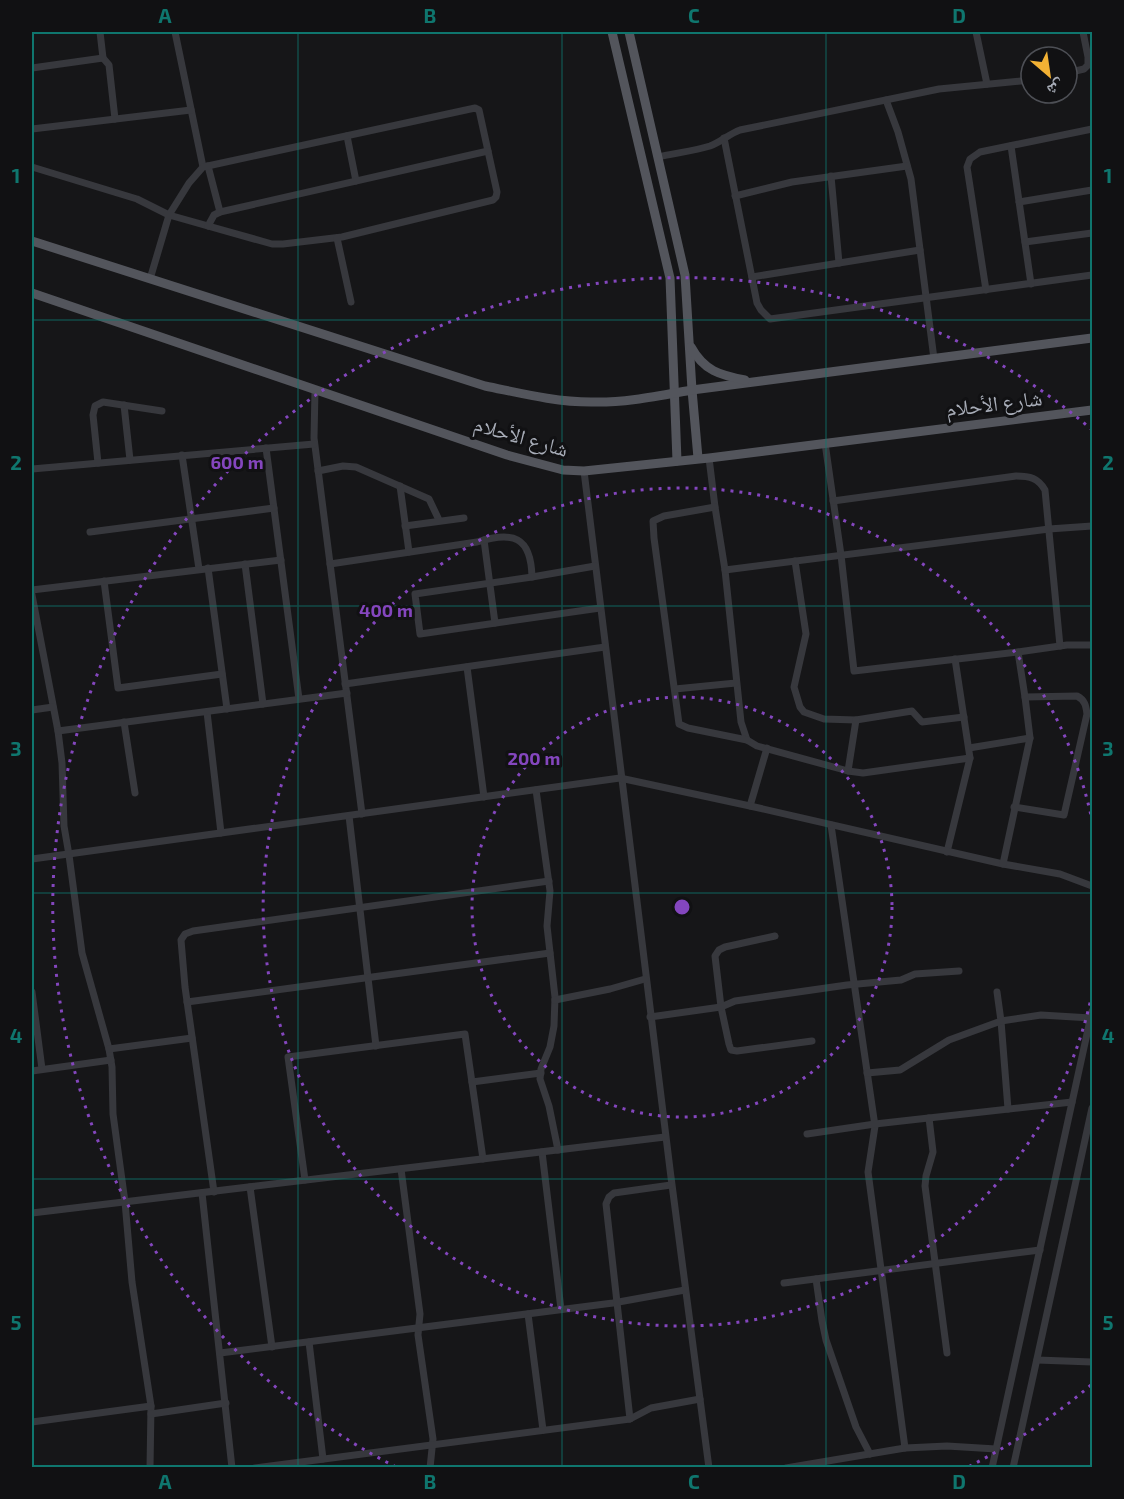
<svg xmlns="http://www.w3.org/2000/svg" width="1124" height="1499" font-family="'Exo 2','Noto Naskh Arabic',sans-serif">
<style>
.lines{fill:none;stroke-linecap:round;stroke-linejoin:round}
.minor{stroke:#37383d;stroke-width:7}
.major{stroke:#53555c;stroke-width:9}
.grid{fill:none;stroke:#0f766e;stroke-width:1.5;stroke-opacity:0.55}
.ring{fill:none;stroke:#8446be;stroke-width:3;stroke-dasharray:3 6}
.labels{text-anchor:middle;stroke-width:6;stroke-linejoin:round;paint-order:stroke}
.street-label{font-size:21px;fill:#a8adb8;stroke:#111113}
.centre{fill:#8446be;stroke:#111113;stroke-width:3}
.ring-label{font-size:18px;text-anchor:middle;font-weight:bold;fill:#8446be;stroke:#111113;stroke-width:6;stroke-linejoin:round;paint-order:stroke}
.neatline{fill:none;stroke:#0f766e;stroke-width:2}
.grid-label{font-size:20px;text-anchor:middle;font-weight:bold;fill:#0f766e}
</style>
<rect width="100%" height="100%" fill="#161618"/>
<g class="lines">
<g class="minor">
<path d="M175,32l28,135"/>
<path d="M976,32l11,52"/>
<path d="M103,58l6,7 6,54"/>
<path d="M32,68l71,-10 -3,-26"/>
<path d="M1067,73l17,-4 4,-4v-8l-5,-25"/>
<path d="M886,100l12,32 13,47 23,180"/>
<path d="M32,129l159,-19"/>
<path d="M347,136l9,45"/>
<path d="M724,138l33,165 4,7 9,9 322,-44"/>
<path d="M1011,146l20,138"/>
<path d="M658,157c17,-4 36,-6 52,-11 11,-4 19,-12 30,-16l199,-41 92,-9"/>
<path d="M208,166l12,46"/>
<path d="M32,167l105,32 32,16 103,29h11l59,-7 151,-37 3,-3 1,-5 -18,-82 -4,-2 -272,59 -14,16 -20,32 -19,64"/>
<path d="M831,176l8,87"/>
<path d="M735,196l57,-14 115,-16"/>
<path d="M1019,202l73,-12"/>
<path d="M208,226l6,-11 6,-3 268,-61"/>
<path d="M337,238l14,64"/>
<path d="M1025,242l67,-9"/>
<path d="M752,277l168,-27"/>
<path d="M986,290l-19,-123 3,-8 10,-7 112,-23"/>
<path d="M315,390l-1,48 48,376"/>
<path d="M124,405l6,55"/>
<path d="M825,443l16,112 13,116 164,-19 49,-7h25"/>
<path d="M266,448l33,251"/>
<path d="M182,455l17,114"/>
<path d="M709,458l6,49 10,63 16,152 6,18 10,6 91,25 15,2 107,-15"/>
<path d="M98,463l-5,-48 2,-9 8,-4 59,9"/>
<path d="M32,469l282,-25"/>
<path d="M318,471l25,-5 13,1 73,32 10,21"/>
<path d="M584,471c39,333 81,665 125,997"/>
<path d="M400,486l9,66"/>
<path d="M833,501l183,-25c14,0 22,2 29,14l15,156"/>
<path d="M715,507l-51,9 -11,5 1,17 25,186 9,4 59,12"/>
<path d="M405,526l59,-8"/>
<path d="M90,532l184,-24"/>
<path d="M484,540l11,83"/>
<path d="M795,561l11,73 -12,53 6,20 4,5 20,7 32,1 56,-9 10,11 42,-5"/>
<path d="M245,564l18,140"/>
<path d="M330,564l147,-22c36,-11 54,-6 55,35"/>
<path d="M595,566l-63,11 -117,17 5,40 180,-26"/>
<path d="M208,568l19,141"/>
<path d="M725,570l324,-41 43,-3"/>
<path d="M104,581l14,107 104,-14"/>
<path d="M32,590l249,-30"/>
<path d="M32,595l26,136 4,32 2,63 5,29 13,98 27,96 3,18 1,47 12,88 7,80 19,124 -1,62"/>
<path d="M467,667l17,130"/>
<path d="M345,684l260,-37"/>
<path d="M675,689l61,-6"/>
<path d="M32,710l21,-3"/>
<path d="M207,712l14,121"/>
<path d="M124,722l11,71"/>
<path d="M58,731l289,-38"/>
<path d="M969,748l61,-10"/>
<path d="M848,771l8,-51"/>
<path d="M536,790l14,101 -3,35 8,71 -1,29 -4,21 -9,22 -1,10 9,27 9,44"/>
<path d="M750,806l17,-58"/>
<path d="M1014,807l50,8 23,-101c-1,-8 -2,-14 -10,-18l-52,1"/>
<path d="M349,816l27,230"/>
<path d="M831,825l44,301 -7,46 37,276"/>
<path d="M947,852l23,-94 -15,-99"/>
<path d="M32,859l588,-81 130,28 253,58 57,10 32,12"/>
<path d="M1003,864l27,-126 -5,-41 -7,-45"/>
<path d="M775,936l-50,11 -6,3 -4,6 6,51 8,37 2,6 6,1 75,-10"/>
<path d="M32,992l10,77"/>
<path d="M997,992l4,29 7,88"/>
<path d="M555,1000l55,-11 35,-10"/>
<path d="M187,1002l363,-49"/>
<path d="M650,1017l71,-10 14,-6 112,-16 54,-5 14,-6 44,-3"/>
<path d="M109,1049l83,-11"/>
<path d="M32,1071l79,-11"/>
<path d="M867,1073l33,-3 49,-30 52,-19 40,-6 50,3"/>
<path d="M472,1082l69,-9"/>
<path d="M929,1118l4,34 -7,24 -1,10 22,167"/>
<path d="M807,1134l68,-10 197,-22"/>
<path d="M542,1152l19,157"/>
<path d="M401,1169l19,145 -2,21 15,104 -3,29"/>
<path d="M305,1180l-17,-123 177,-23 18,125"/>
<path d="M250,1187l22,160"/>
<path d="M214,1192l-29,-205 -4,-47 4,-6 8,-3 356,-50"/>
<path d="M202,1193l30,275"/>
<path d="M32,1213l633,-76"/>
<path d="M816,1279l6,42 4,19 30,87 14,27"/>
<path d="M784,1283l256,-33"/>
<path d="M528,1314l15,116"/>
<path d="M309,1342l14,117"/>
<path d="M220,1353l393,-50 72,-13"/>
<path d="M1037,1360l55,2"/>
<path d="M151,1414l75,-11"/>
<path d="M630,1419l-24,-215 3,-7 5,-4 57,-8"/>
<path d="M32,1422l119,-16"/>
<path d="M255,1468l375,-49 21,-11 49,-9"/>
<path d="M786,1468l119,-20 42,-2 49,3"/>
<path d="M992,1468l100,-457"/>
<path d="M1013,1468l79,-360"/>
</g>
<g class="major">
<path d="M612,32l58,246 7,183"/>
<path d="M629,32l56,243 7,115 6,68"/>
<path d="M32,241l453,145c35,7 70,16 106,16 34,1 67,-6 101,-12l400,-52"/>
<path d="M32,293l475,162 56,15 21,1 125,-13 383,-48"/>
<path d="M691,347c13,24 29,28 54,33"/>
</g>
</g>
<path class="grid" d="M298,32v1436M562,32v1436M826,32v1436M32,320h1060M32,606h1060M32,893h1060M32,1179h1060"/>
<g class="ring">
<circle cx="682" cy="907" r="210"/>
<path d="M1092 994A419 419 0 1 1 1092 820"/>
<path d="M1091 1385A629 629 0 0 1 968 1467M396 1467A629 629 0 1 1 1091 429"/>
</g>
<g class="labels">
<g class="street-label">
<text transform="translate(994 404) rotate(-7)" y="7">شارع الأحلام</text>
<text transform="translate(521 437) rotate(16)" y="7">شارع الأحلام</text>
</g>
</g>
<circle cx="682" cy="907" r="9" class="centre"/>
<g class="ring-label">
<text x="237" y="469">600 m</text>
<text x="386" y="617">400 m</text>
<text x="534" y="765">200 m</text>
</g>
<rect width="1124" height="1499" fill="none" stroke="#111113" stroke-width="66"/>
<g transform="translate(1049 75) rotate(151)"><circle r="28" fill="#111113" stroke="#4d4f55" stroke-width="1.5"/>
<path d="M0-4.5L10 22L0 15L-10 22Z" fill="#f2b134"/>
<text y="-9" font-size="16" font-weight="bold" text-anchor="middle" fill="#a8adb8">ش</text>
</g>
<rect x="33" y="33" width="1058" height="1433" class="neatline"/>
<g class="grid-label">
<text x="165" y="23">A</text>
<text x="430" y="23">B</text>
<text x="694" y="23">C</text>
<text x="959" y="23">D</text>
<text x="16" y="183">1</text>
<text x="1108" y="183">1</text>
<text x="16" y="470">2</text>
<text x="1108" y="470">2</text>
<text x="16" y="756">3</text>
<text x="1108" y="756">3</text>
<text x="16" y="1043">4</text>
<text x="1108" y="1043">4</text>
<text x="16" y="1330">5</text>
<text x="1108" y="1330">5</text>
<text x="165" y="1489">A</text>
<text x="430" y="1489">B</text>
<text x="694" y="1489">C</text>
<text x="959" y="1489">D</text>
</g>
</svg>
